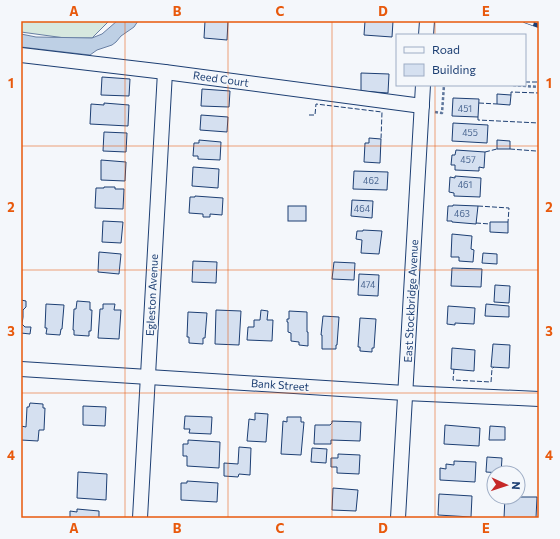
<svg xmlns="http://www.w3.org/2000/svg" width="560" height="539" font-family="Commissioner,sans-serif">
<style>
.green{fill:#d7e8df;stroke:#687fa3}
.water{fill:#bed0e5;stroke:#687fa3}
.building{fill:#d5e0f0;stroke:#1d3f73}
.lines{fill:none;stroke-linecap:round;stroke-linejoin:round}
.minor-casing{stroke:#1d3f73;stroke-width:16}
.path{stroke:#5e769c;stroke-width:2.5;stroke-dasharray:3 2;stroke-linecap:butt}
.minor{stroke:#f4f7fb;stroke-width:14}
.rail-casing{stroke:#1d3f73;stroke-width:4.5}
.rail{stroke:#f4f7fb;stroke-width:3;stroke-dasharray:9;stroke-linecap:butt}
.fence{stroke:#1d3f73;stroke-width:1;stroke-dasharray:5 2;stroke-linecap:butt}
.grid{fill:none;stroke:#e8590c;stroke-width:1;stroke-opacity:0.55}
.labels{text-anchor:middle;stroke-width:3;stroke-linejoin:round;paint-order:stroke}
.number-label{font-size:9px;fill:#4b6792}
.street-label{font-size:11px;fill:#1d3f73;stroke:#f4f7fb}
.neatline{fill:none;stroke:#e8590c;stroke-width:1.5}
.grid-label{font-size:13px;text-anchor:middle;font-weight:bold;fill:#e8590c}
</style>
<rect width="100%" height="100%" fill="#f4f7fb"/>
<path class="green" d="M21,21h88l-17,17h-27l-44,-6z"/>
<path class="water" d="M117,21h21l-4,6 -13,9 -5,6 -4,3 -15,5 -7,5 -9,-1 -60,-7v-13l15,3 56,1 10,-4z"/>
<g class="building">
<path d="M205,21h23l-1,19 -23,-2z"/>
<path d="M365,21h28l-1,16 -28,-2z"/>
<path d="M361,73l28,1 -1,19 -27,-2z"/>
<path d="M102,77l28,2 -1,17 -28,-1z"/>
<path d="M202,89l28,2 -1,16 -28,-1z"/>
<path d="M497,94l14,1 -1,10 -13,-1z"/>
<path d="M453,98l26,1 -1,18 -26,-1z"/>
<path d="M104,103l25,2 -1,21 -38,-2 1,-20 13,1z"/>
<path d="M201,115l27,2 -1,15 -27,-2z"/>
<path d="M453,123l35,2 -1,18 -35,-2z"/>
<path d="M104,132l23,1 -1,19 -23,-1z"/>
<path d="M369,138l12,1 -1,24 -16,-1 1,-19h4z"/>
<path d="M199,140l22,2 -1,18 -22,-1v-3h-5l1,-13h5z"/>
<path d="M497,140l13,1v8h-13z"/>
<path d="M456,150l29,2 -1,16 -5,-1v4l-24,-1v-5h-4l1,-10h3z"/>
<path d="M101,160l25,2 -1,19 -24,-1z"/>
<path d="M193,167l26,2 -1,19 -26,-2z"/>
<path d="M354,171l34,1 -1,18 -34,-1z"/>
<path d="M455,176l26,2 -1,19 -26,-1v-3l-5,-1 1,-15 5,1z"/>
<path d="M104,187h11v2h9l-1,20 -28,-1 1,-20h8z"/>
<path d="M195,196l28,2 -1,17 -12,-1v3h-7v-3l-14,-1 1,-16h5z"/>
<path d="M352,200l21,1 -1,17 -21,-2z"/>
<path d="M453,205l25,1 -2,18 -24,-2v-1h-5l1,-15h5z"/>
<rect x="288" y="206" width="18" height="15"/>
<path d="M103,221l20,1 -2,21 -19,-1z"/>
<path d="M490,222h18v11l-18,-1z"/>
<path d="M363,230l19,1 -3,23 -18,-1 1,-13 -6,-1 1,-8h6z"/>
<path d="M452,234l20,2 -1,13 3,1 -1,12 -14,-1v-4h-8z"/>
<path d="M99,252l22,2 -2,20 -21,-2z"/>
<path d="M483,253l14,1v10l-15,-1z"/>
<path d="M193,261l24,1 -1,21 -24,-1z"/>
<path d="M334,262l21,1 -1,17 -22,-1z"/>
<path d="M452,268l30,1 -1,18 -30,-1z"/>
<path d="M359,274l20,1 -1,21 -20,-1z"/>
<path d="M495,285l15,1 -1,17 -15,-1z"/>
<path d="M21,300l5,1v6l-3,3v7l-1,7 3,3h6l-1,7 -9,-1z"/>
<path d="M77,301l13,1v8h2l-1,21h-2v5l-15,-1v-5h-1l1,-21h2z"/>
<path d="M46,304l18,1 -2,24h-1l-1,6 -14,-1 1,-6h-2z"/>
<path d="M103,304h12l-1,6h7l-2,29 -21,-1 2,-29h3z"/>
<path d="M486,304l23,2v11l-24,-1z"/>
<path d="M448,306l27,2 -1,16 -19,-1v2l-8,-1z"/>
<path d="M216,310l25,1 -2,34 -24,-1z"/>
<path d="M261,310l7,1 -1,9h6l-1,21 -25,-1 1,-13h6v-7h6z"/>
<path d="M289,311l18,1v20h1v14l-9,-1v-3l-8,-1v-8l-3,-1v-10h-1v-3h2z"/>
<path d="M188,312l19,1 -2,25h-2v6l-14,-1v-6h-2z"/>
<path d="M323,316l16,1 -2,28h-1v4h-14v-14h-1z"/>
<path d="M360,318l16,1 -2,29h-2v4l-12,-1v-4h-2z"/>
<path d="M493,344l17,1 -1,23 -18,-1z"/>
<path d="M452,348l23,2 -1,21 -23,-2z"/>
<path d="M30,403l13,1v4h2l-1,22h-5l-1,11 -17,-1v-14l5,1 1,-20h2z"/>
<path d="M83,406l23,1 -1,19 -22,-1z"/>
<path d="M255,413l13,1 -2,28 -19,-1 2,-22 6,1z"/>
<path d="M185,416l27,1 -1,17 -22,-1 1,-4h-6z"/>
<path d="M287,417h14v5h3l-3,33 -20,-1 2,-33 4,1z"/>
<path d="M332,421l29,1 -1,19 -29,-1v4h-17l1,-19h15l2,-2z"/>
<path d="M445,425l35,3 -1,18 -35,-2z"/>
<path d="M490,426l15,1v13h-16z"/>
<path d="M188,440l32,2 -1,26 -32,-2v-10h-4v-12h5z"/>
<path d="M239,447l12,1 -1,27 -11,-1 -1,3 -14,-1v-13l14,1z"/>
<path d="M312,448l15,1 -1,14 -15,-1z"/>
<path d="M338,454l22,1 -1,19 -22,-1v-6h-6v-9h7z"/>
<path d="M487,457l15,1 -1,15 -15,-1z"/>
<path d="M454,461l22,1 -1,20 -35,-2v-12l6,1v-5l8,1z"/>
<path d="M78,472l29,2 -1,26 -29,-2z"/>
<path d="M187,481l31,2 -1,19 -36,-2v-17h6z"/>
<path d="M333,488l25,2 -2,21 -24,-1z"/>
<path d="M439,494l33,2 -1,21 -33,-2z"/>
<path d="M505,497h32l-1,21h-32z"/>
<path d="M77,509l22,2v7h-29v-7l7,1z"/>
</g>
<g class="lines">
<defs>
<g id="minor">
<path d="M426,35l1,-14"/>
<path d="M21,55l144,17 257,34"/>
<path d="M21,369l384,24 134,6"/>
<path d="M140,518l25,-446"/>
<path d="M398,518l25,-433"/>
</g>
</defs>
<use href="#minor" class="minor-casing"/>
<g class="path">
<path d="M513,85l26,2"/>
<path d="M435,112l7,1 2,-28"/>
</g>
<use href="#minor" class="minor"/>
<defs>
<path id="rail" d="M525,21l14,5"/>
</defs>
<use href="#rail" class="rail-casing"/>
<use href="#rail" class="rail"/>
<g class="fence">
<path d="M525,82h14"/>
<path d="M511,95v-3l28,1"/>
<path d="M479,103l18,1"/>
<path d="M309,115h6l1,-11 66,8 -1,27"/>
<path d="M478,117v3l61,3"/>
<path d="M510,149l26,2"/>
<path d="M485,152l12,-3"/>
<path d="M478,206l31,2 -1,14"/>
<path d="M476,223l14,1"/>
<path d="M454,369l-1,11 38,2 1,-13 2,-2"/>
</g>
</g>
<path class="grid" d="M125,21v497M228,21v497M332,21v497M435,21v14M435,85v433M21,146h518M21,270h518M21,393h518"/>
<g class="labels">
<g class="number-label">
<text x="465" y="112">451</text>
<text x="470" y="136">455</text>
<text x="468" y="163">457</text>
<text x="371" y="184">462</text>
<text x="465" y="188">461</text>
<text x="362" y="212">464</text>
<text x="462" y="217">463</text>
<text x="368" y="288">474</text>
</g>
<g class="street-label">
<text transform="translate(221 79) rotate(8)" y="4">Reed Court</text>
<text transform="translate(152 295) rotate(-87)" y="4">Egleston Avenue</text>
<text transform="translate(411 301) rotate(-87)" y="4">East Stockbridge Avenue</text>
<text transform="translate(280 385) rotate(4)" y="4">Bank Street</text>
</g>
</g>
<rect width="560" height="539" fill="none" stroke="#f4f7fb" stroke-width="44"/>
<rect x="396" y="34" width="130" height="52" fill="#f4f7fb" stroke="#9eadc5"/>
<rect x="404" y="47" width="20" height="6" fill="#f4f7fb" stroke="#9eadc5"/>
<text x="432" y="54" font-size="12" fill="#1d3f73">Road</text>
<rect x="404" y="64" width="20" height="12" fill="#d5e0f0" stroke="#9eadc5"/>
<text x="432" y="74" font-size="12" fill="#1d3f73">Building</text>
<g transform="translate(506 485) rotate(93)"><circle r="19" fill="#f4f7fb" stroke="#9eadc5"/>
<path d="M0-3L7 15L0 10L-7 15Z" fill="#c62828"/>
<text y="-6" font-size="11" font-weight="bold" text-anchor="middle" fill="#1d3f73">N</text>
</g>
<rect x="22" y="22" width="516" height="495" class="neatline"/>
<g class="grid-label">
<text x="74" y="16">A</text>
<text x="177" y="16">B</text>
<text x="280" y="16">C</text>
<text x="383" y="16">D</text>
<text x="486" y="16">E</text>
<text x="11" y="88">1</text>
<text x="549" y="88">1</text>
<text x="11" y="212">2</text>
<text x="549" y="212">2</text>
<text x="11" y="336">3</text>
<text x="549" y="336">3</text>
<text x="11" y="460">4</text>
<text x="549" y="460">4</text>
<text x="74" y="533">A</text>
<text x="177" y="533">B</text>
<text x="280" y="533">C</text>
<text x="383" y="533">D</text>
<text x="486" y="533">E</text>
</g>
</svg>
